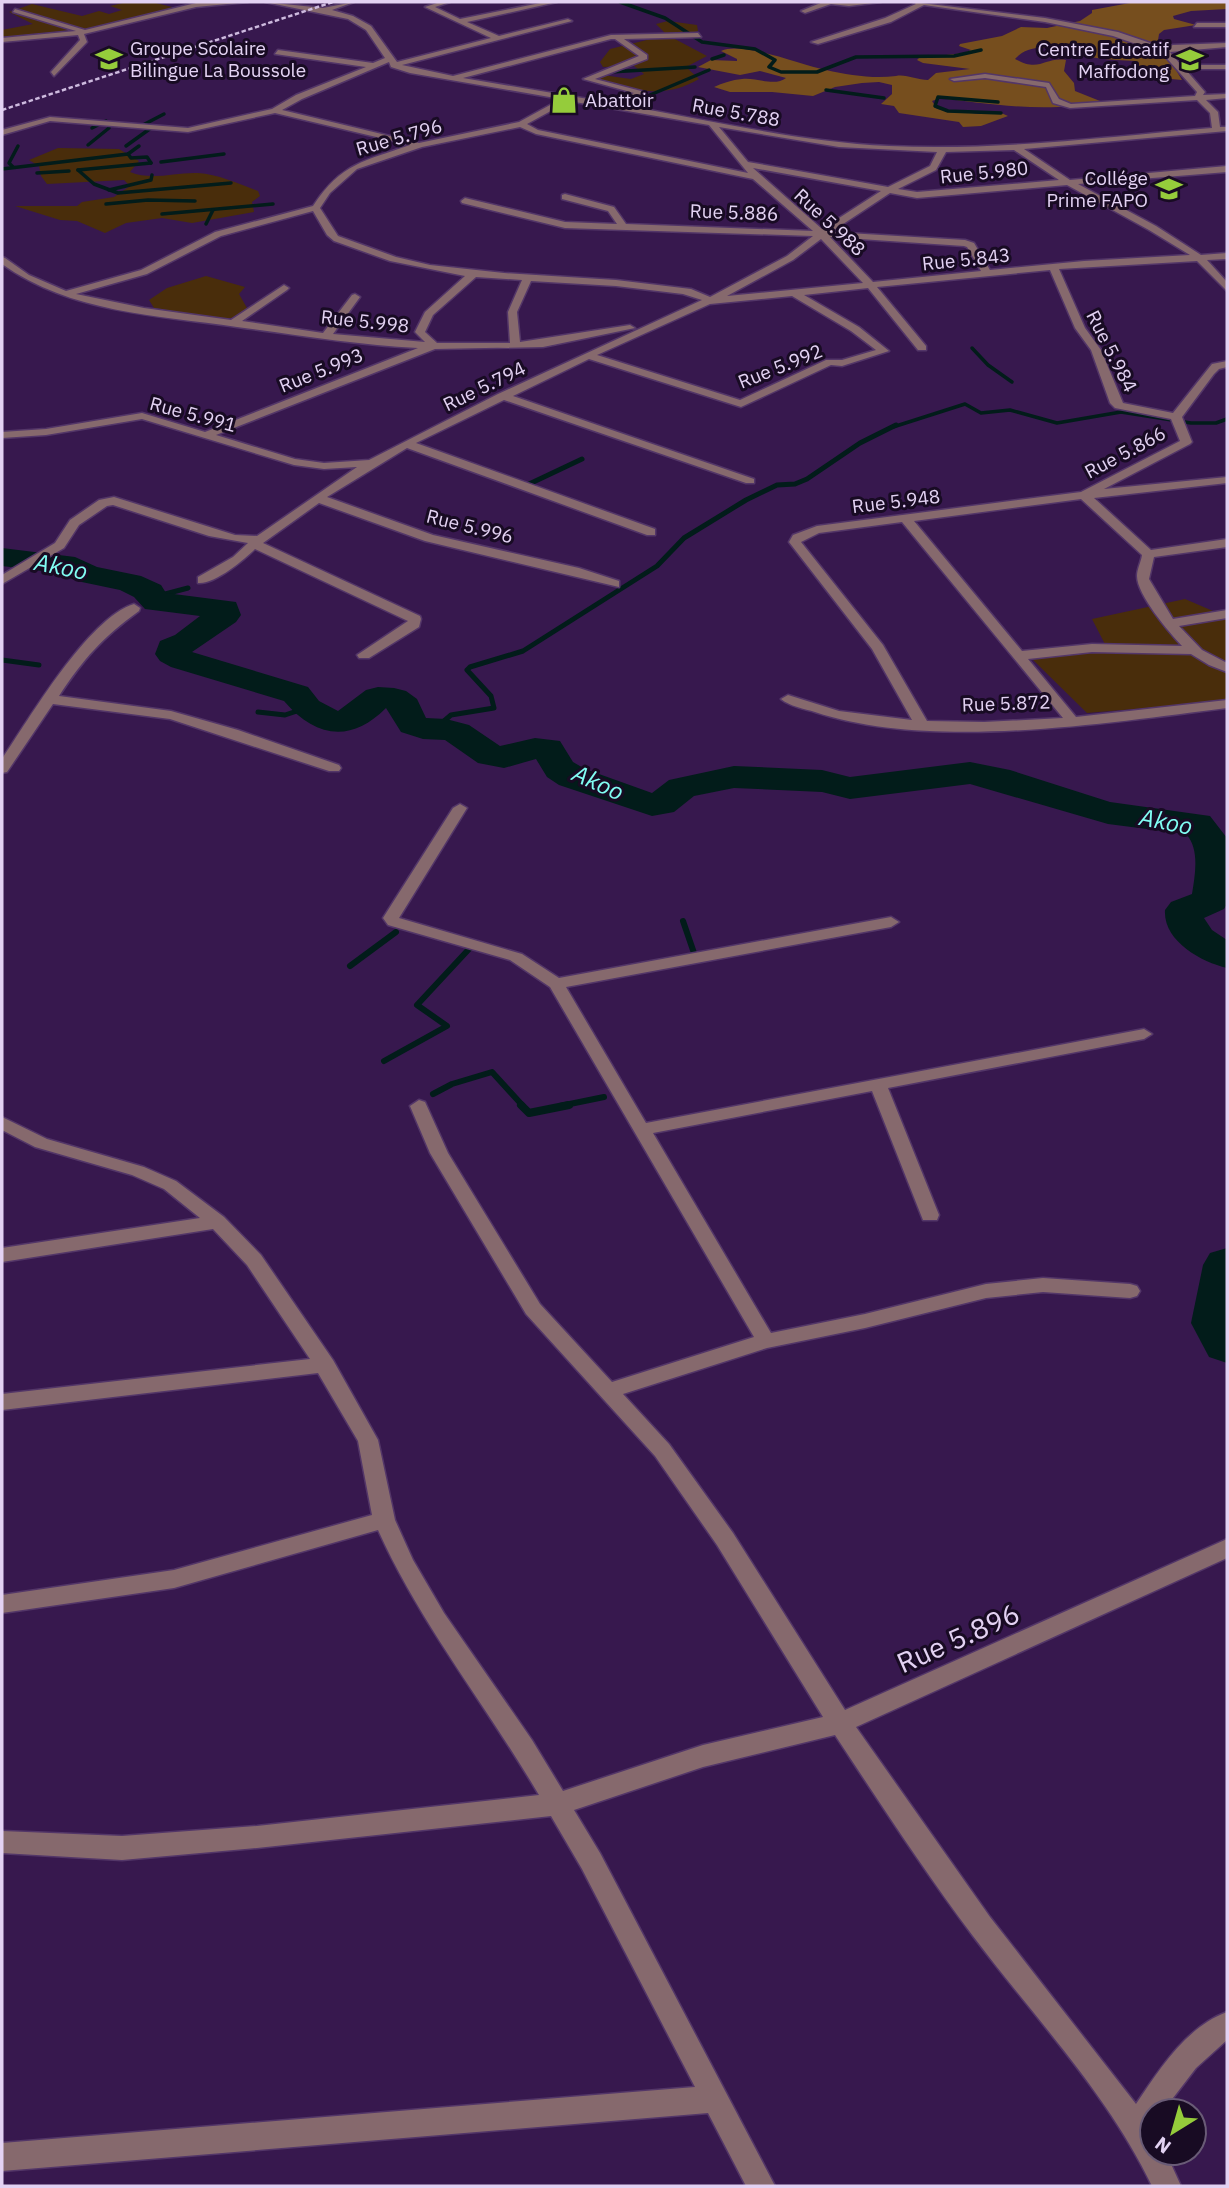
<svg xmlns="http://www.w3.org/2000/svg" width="1229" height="2188" font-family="'IBM Plex Sans',sans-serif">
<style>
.green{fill:#492d0b}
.forest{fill:#764e1e}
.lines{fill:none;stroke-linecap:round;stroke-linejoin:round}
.stream-far3{stroke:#021c1a;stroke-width:3.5}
.stream-far2{stroke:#021c1a;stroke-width:5}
.stream-far1{stroke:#021c1a;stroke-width:6}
.stream{stroke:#021c1a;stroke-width:8}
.river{fill:#021c1a;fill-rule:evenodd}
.minor-casing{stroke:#533668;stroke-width:3}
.minor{fill:#86696d;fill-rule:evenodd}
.rail{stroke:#cdbade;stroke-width:2.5;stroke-dasharray:4.5 2.5;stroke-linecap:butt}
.labels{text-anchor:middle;stroke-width:6;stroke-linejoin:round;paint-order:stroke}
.far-poi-label{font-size:19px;fill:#e3d2f3;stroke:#180b23;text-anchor:start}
.far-street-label{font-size:19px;fill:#e3d2f3;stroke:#180b23}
.water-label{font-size:24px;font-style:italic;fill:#81fdf3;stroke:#180b23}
.near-street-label{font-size:28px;fill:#e3d2f3;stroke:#180b23}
</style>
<rect width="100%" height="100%" fill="#37184e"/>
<g class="green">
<path d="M127,2h25l20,5v3l-69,17 -101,10v-7l31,-6 -24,-12 23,-8 50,12 17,-5 10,3 13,-4 -12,-4z"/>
<path d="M668,21l29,4 1,6 -25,7 34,18 -21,11 13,12c-33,20 -67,12 -102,0l5,-4 29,4 13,-5 -10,-8 -31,1 -3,-5 10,-13 49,-12 6,-4 -9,-9z"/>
<path d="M58,148l61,1 20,12 -9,11c22,9 45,0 68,1 20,1 41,11 60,18l2,5 -8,6 2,10 -62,11 -30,-5 -36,5 -21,10 -28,-12 -17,-1 -45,-14h62l5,-4 32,-5 16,-11 -6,-6 -77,4 -6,-8 -2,-10 -10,-6z"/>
<path d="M206,276l39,11 -6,7 8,14 -1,5c-25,14 -65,-2 -92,-5l-5,-8 18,-12z"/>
<path d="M1185,599l42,18v84l-140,12 -56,-55 78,-6 -17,-33z"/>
</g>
<path class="forest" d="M1135,2h92v7l-36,2 -18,5 1,3 22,6 -32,5 -5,4 -2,13 13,13 12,20 -43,-4v-13l-4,-2c-12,-1 -25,-1 -38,-3 -28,-3 -61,-22 -82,1 25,14 29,-2 51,1l-2,11 10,12 1,8 25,10c-48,13 -111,3 -160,-3l-8,3 5,8 43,5 19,-2 9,4 -27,10 -18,1 -4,-5 -60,-9 -5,-7 -13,-2 11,-10v-9l-13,-3 -17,1 -27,4 -22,9 -41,-4h-42l-16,-5c8,-4 18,-7 28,-8 14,-2 33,8 44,-1l-26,-7 -20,4 -42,-8 13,-7 26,1v-2l-16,-8c23,-10 79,14 105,19 23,5 47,9 70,6 10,-2 21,4 32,4l8,-7 34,-4 -47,-6 -6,-3 2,-2 45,-5 7,-3 -12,-4 1,-2 42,-8 19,-9 26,1 33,-7 12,-8v-3z"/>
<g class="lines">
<g class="stream-far3">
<path d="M620,2l45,16 37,24 53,7 20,11 -6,7 12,5h36l39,-15 98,-1 27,-6"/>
<path d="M712,59l12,-4"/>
<path d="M610,72l85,-5"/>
<path d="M826,90l58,8"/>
<path d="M650,95l59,-25"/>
<path d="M998,102l-60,-5 -3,9 13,5 53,2"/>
<path d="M141,126l23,-12"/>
<path d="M92,128l14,-7"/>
<path d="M88,145l21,-17"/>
<path d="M126,146l25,-18"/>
<path d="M128,154l3,4 16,-1 4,6"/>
<path d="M161,162l63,-8"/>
<path d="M13,167l-4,-4 9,-17"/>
<path d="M2,169l126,-15 11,-8"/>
<path d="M78,170l16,14 24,9 113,-10"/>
<path d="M78,170l73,-7"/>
<path d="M37,173l32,-2"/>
<path d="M109,190l42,-10 1,-5"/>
<path d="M106,204l42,-4 47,1"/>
<path d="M162,214l111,-10"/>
<path d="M206,224l7,-14"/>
<path d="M972,348l16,17 24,17"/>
<path d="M893,427l72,-23 16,9 29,-3 47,13 64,-11 70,11h25l11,-4"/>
</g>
<g class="stream-far2">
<path d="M527,485l55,-26"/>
<path d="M150,598l38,-10"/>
<path d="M2,660l37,5"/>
<path d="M258,712l27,3 21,-7"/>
<path d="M437,727l14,-12 43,-7 -3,-12 -24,-26 3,-3 53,-16 134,-85 27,-28 62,-38 31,-15 18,-1 12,-5 53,-36 36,-18"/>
</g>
<g class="stream-far1">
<path d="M683,921l11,32"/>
<path d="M350,966l46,-34"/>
<path d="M384,1061l63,-35 -30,-21 52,-56"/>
<path d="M433,1094l19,-10 40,-12 31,34"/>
<path d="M560,1106l44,-9"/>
</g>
<path class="stream" d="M521,1105l8,8 40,-8"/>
<g class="river">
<path d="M2,548l73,9 22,10 44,9 20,9 5,8 70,9 5,13 -5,7 -44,30 116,35 11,14 19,10 28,-21 12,-3 16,1 12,3 11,8 9,19 20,1 23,6 31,21 35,-8 25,3 13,21 12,7 67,24 17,-13 65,-14 88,4 28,7 120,-15 40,8 100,32 100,14 17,22v66l-3,5 -20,9 8,12 15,10v28c-26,-6 -64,-27 -62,-58l6,-8 21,-8c3,-19 8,-45 -6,-60l-78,-10 -138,-40 -120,15 -28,-7 -88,-4 -40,8 -20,16 -22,4 -93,-31 -12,-8 -11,-18 -32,9 -26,-5 -33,-23 -22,-1 -22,-7 -15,-24c-36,36 -71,29 -102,-7l-113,-34 -11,-6 -5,-7 5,-13 15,-6 25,-19 -55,-7 -11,-12 -14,-7 -43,-9 -19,-8 -56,-7z"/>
<path d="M1227,1248v115l-18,-6 -18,-34 12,-58 7,-12z"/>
</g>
<defs>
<g id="minor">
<path d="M248,2l-52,5 -112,27 3,8 -33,34 -3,-4 29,-32 -2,-5 -76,7v-4l74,-7 -63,-19 2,-3 70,21 111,-27z"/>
<path d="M265,2l58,6 31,-6 -22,8 21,6 18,10 26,36 94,-24 -66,-31 15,-5h10l-15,5 25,12 85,-17h12l-90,20 32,14 69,-17 4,2 -170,44 51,11 158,-41 87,-2 3,4 -77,2 23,16v4l-52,20 50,13 -24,13c88,15 178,37 268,41 108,5 215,-9 323,-18l-2,-15 -13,-13 -127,8 -17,-5 -7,-16 -61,-9 -31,3 -4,-2 35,-5 64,9 10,16 12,5 124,-8 2,-4 -35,-39 -49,-17 -68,-14 -121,-17 -33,17 -73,22 -7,-2 74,-24 31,-14 -3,-2 132,16 73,14 47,16 8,-3 54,-2v4l-57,5 11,13h46v4h-42l20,23 -2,3 24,-1v4l-21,2 12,12 2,15h7v4l-203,18 46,31 157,-14v6l-149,12 78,42 45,29 26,-2v6l-20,1 20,22v9l-30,-30 -138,8 26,59 16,22 22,53 50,10 39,-49 15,-3v6l-8,2 -5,5 -32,43 10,25 -2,2 -86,45 123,-12v6l-133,15 57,52 76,-11v8l-73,10 -5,22 24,40 54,-9v8l-48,8 23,24 25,13v9l-18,-7 -18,-11 -99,-2 -64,7 48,58 151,-17v8c-121,15 -295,43 -412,4 -10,-3 -26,-6 -34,-13l7,-4 51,16 73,9 -40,-71 -83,-107 4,-7 24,-9 264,-34 99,-51 -9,-22 -56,-11 -5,-5 -19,-53 -16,-22 -25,-58 -173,17 49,59v4h-8l-50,-62 -64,7 55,32 30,24 -47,15 -11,-1 -90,42 -152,-48 -76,37 241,83v4h-8l-242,-83 -88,43 239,86v6h-8l-240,-87 -80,49 106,38 146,33 40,13v6l-194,-46 -106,-38 -56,40 157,73 1,3 -2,8 -50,31h-10l-2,-3 51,-34 -153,-72c-11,11 -41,36 -57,34v-6l35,-20 15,-14 -39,-7 -96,-31 -6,1 -28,19 -15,23 -62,36v-9l53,-32 15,-23 29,-20 15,-3 121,38 22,1 100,-69 -33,2 -30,-4 -152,-46 -96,16 -44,3v-6l44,-3 96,-16 63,19 213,-84c-60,-3 -121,-13 -181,-21 -81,-12 -166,-14 -235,-63v-7l3,1 24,17 37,16 75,-21 74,-38 98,-26c28,-43 52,-45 97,-61l-135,-32 -87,19 -138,-11 -48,14v-5l48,-13 138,11 84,-19 24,-14 70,-28 -91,-13 3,-4 95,13 12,-5 -19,-28 -18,-11zM611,39h4l24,17 -56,23 51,14 -22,10 -149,-25zM389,62l2,5 19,6 151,26 -42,23 -100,21 -137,-33 20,-11zM569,101l140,24 39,48 -210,-43 -11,-6zM520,127l16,7 217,45 60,52 -187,-7 -12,-17 -49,-13 -3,1v4l46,12 9,13 -52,-2 -100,-24 -4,3 1,2 103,25 248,8 -26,20 -77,41 -19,-8 -75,-9 -112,-7 -74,-8 -34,-8 -58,-21 -18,-28 10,-15 27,-24 65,-22zM719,127l120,20 98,5 -7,14 -42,21 -140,-25zM1014,150l45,30 -142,12 -19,-3 38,-19 10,-18zM753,168l128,23 -59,38zM1067,185l82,45 41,25 -106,6 -94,9 -16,-27 -9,-3 -134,-8 59,-39 27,5zM313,211l14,24 7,6 56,20 75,15 -40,36 -10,20 10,10 -92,-8 27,-37 -5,-3 -3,1 -29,38 -81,-12 45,-31 2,-2 -5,-3 -53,35 -87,-12 -68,-14 71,-20 74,-38zM830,237l134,9 3,1 14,24 -108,11zM821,239l42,44 -136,13 66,-36zM476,277l46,3 -14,32 2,31h-73l-12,-11 8,-17zM531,281l85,5 67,8 19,6 -204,94 -129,66 -45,3 -29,-4 -79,-24 219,-86 108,-2 92,-19 -5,-3 -110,17 -3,-30zM792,296l59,35 25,19 -34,10h-16l-86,40 -143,-45 113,-51zM1081,499l61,56c-1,7 -5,14 -5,21 0,19 32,56 45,70l-90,-2 -70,7 -108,-130zM902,522l161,196 -79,4 -57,-1 -44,-76 -82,-103 18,-9z"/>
<path d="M823,2h58l-32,4 -18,-2 -26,9 -4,-2z"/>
<path d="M1197,23h30v4h-33z"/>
<path d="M134,604l6,4 -1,3c-37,27 -55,47 -80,85l112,15 67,19 101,35 2,3 -2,3h-10l-159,-52 -117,-15 -46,68 -5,1v-14c27,-40 86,-141 132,-155z"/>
<path d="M460,804l7,4 -68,110 123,36 37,24 332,-61 8,5 -8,5 -325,60 80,136 498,-94 8,5 -8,5 -256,49 51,127 -2,5h-14l-2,-5 -49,-124 -219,42 118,200 94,-19 121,-30 57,-6 87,6 7,2 3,5 -3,5 -7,2 -87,-6 -57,6 -121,30 -98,20 -144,46 46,50 64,89 112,177 382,-171v19l-371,169 134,190 146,187c23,-34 50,-77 91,-92v28l-31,28 -33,43h-11v42h14l15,33h-29c-44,-92 -118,-169 -179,-250 -49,-65 -93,-133 -138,-201l-132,32 -129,43 26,43 175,333h-29l-38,-73 -706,58v-28l693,-56 -113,-218 -31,-53 -294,32 -135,12 -120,-7v-22l120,5 135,-10 282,-31c-53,-90 -118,-170 -161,-265l-204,58 -172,25v-18l172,-25 198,-55 -14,-74 -40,-68 -316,37v-16l308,-35 -63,-94 -34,-36 -211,33v-14l198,-30 -36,-29 -32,-14 -97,-28 -33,-17v-13l45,22 97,28 32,14 48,36 37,38 72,105 45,80 17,80 18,40 31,53 88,127 31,51 140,-46 120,-28 -106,-172 -62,-89 -129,-142 -96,-161 -20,-47 9,-6 6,2 23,51 92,151 72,78 142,-45 -204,-350 -40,-27 -122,-35 -5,-7 70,-110z"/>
</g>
</defs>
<use href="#minor" class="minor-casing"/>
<use href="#minor" class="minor"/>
<path class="rail" d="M2,110l331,-108"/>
</g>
<defs>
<symbol id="school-bare" viewBox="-9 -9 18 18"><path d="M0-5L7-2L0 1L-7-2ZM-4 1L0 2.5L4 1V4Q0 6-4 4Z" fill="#95cc3b" stroke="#180b23" stroke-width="2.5" paint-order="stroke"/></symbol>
<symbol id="shop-bare" viewBox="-9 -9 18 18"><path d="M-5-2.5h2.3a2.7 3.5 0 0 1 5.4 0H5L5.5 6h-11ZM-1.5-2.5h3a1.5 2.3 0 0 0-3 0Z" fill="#95cc3b" stroke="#180b23" stroke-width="2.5" paint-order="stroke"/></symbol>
</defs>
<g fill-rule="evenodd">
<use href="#school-bare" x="90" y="40" width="38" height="38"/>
<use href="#school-bare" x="1171" y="41" width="38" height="38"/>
<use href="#shop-bare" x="545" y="81" width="38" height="38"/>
<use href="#school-bare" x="1150" y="170" width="38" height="38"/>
</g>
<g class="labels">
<g class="far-poi-label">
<text x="130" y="55">Groupe Scolaire<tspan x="130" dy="22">Bilingue La Boussole</tspan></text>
<text x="1169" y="56" text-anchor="end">Centre Educatif<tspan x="1169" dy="22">Maffodong</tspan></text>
<text x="585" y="107">Abattoir</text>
<text x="1148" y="185" text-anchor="end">Collége<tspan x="1148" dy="22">Prime FAPO</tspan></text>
</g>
<g class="far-street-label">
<text transform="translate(736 112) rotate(10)" y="7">Rue 5.788</text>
<text transform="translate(399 137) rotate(-16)" y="7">Rue 5.796</text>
<text transform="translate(984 172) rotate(-6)" y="7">Rue 5.980</text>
<text transform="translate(734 212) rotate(2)" y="7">Rue 5.886</text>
<text transform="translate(830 222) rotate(43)" y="7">Rue 5.988</text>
<text transform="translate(966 259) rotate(-6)" y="7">Rue 5.843</text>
<text transform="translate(365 321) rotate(6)" y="7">Rue 5.998</text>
<text transform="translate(1112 351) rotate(63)" y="7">Rue 5.984</text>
<text transform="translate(780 366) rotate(-22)" y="7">Rue 5.992</text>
<text transform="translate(321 370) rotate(-22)" y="7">Rue 5.993</text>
<text transform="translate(484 386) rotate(-26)" y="7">Rue 5.794</text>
<text transform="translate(193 414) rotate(15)" y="7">Rue 5.991</text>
<text transform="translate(1125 452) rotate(-28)" y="7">Rue 5.866</text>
<text transform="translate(896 501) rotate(-7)" y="7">Rue 5.948</text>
<text transform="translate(470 526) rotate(14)" y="7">Rue 5.996</text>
<text transform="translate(1006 703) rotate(-2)" y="7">Rue 5.872</text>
</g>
<g class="water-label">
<text transform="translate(61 567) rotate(11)" y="8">Akoo</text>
<text transform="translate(598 783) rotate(24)" y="8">Akoo</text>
<text transform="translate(1166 822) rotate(11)" y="8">Akoo</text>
</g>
<g class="near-street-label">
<text transform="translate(958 1638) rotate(-24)" y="10">Rue 5.896</text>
</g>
</g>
<rect width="1229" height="2188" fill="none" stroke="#e3d2f3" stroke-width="7"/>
<g transform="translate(1173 2132) rotate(217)"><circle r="33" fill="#180b23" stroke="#695b76" stroke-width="2"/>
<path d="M0-5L12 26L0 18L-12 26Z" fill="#95cc3b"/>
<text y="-10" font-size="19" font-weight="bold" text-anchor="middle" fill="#e3d2f3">N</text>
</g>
</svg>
